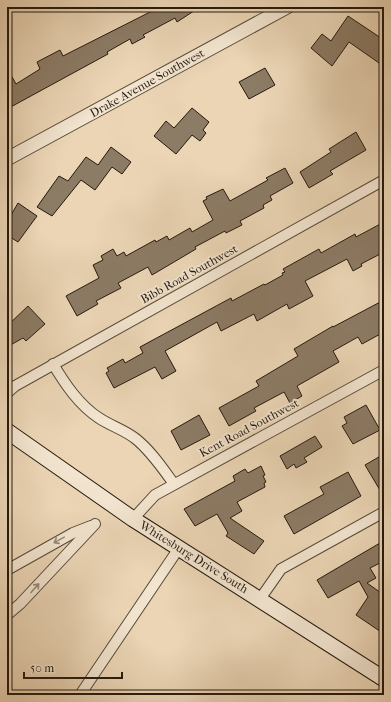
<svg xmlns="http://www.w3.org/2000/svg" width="391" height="702" font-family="'IM FELL French Canon',serif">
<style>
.building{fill:#8c7b65;stroke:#251a0e}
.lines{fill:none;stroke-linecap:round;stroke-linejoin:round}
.minor-casing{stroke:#564938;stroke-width:12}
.tertiary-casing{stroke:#564938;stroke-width:15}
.secondary-casing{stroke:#251a0e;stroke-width:17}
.minor{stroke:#f2e4cf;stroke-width:10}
.tertiary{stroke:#f2e4cf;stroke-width:13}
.secondary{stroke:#f2e4cf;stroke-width:15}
.oneway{stroke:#968978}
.labels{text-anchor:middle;stroke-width:3.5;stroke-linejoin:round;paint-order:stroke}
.street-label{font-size:12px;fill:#251a0e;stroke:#f2e4cf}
</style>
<rect width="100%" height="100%" fill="#ebd5b5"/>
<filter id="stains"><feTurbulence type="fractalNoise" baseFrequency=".005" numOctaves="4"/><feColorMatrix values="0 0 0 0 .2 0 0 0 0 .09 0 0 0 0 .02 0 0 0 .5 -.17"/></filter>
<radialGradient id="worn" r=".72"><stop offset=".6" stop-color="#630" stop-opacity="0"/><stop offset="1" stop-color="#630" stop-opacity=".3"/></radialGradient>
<g class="building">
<path d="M160,7h40l-23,15 -2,-4 -32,17 2,2 -13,7 -2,-5 -23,13 1,2 -101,55v-41l9,16 24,-15 -3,-7 23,-12 3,6z"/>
<path d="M348,16l36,24v16l-5,7 -30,-21 -17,24 -21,-18 11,-14 9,7z"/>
<path d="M265,68l10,17 -26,14 -10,-17z"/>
<path d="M192,108l17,14 -6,8 3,3 -6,8 -8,-6 -16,19 -22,-18 12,-15 8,7z"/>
<path d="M356,132l10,18 -36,21 3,3 -24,14 -9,-16 31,-20 -2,-3z"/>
<path d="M111,147l20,15 -9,12 -10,-7 -17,23 -14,-10 -29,36 -15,-9 22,-31 9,5 18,-24 12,8z"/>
<path d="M285,168l8,15 -23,13 2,4 -9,5 1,3 -24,13 2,4 -16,8 -1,-2 -30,16 1,2 -44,26 -4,-8 -30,16 3,5 -25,13 2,3 -21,12 -11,-20 33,-18 -6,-13 10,-5 -2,-4 12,-7 4,7 7,-4 2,4 29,-16 1,2 11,-6 2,4 21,-12 2,4 21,-12 -10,-19 4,-2 -1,-2 17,-8 7,12 38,-21 -2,-2z"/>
<path d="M18,203l19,13 -19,26 -11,-7v-13z"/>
<path d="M384,222v30l-23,12 1,2 -9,5 -6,-12 -42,22 8,15 -24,13 -2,-5 -30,17 -3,-7 -33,17 -4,-9 -52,29 11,20 -14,8 -7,-12 -41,21 -8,-15 3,-2 -2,-3 16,-9 2,4 18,-10 -3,-6 91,-49 1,3 32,-17 1,1 18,-10 -1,-2 3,-1 -2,-3 36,-20 2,4 34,-19 1,3z"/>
<path d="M384,300v32l-22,12 -4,-7 -25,14 6,11 -42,24 5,10 -12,7 -6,-11 -30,16 2,3 -27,15 -10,-18 40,-22 -3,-5 42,-25 -4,-7 39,-23v1z"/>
<path d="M28,306l17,18 -19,17 -3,-3 -16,9v-21z"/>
<path d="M366,405l14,25 -27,14 -11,-18 5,-3 -3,-6z"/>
<path d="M199,415l11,20 -29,15 -10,-19z"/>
<path d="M315,436l7,11 -18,11 3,4 -11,6 -2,-4 -7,5 -7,-13z"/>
<path d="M384,454v43l-19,-32z"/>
<path d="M261,466l4,9 -2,1 3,6 -2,1 1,4 -28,15 5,9 -12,7 34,23 -10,13 -28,-18 2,-3 -11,-19 -22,12 -11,-17 51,-28 -2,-5 12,-7 3,4z"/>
<path d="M348,472l13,24 -67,38 -10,-18 40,-22 -4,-7z"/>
<path d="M380,543l4,7v11l-14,7 6,10 -9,5 17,12v39l-28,-19 12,-18 -9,-16 -31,17 -11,-18z"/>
</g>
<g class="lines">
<defs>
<g id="minor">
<path d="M53,364c12,20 26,41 46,54 12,8 26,12 37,21 15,12 27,30 38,45"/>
<path d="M7,393l8,-7 369,-206"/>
<path d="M133,519l22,-24 229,-125"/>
<path d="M7,570l66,-37 18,-7"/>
<path d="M260,599l21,-30 103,-57"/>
<path d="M7,615l13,-11 75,-80"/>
<path d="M80,695l99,-147"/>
</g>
<path id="tertiary" d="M7,159l280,-152"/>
<path id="secondary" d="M7,431l126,88 251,160"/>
</defs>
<use href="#minor" class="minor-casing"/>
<use href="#tertiary" class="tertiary-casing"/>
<use href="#secondary" class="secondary-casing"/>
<use href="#minor" class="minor"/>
<use href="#tertiary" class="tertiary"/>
<use href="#secondary" class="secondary"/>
</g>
<defs><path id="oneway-shaft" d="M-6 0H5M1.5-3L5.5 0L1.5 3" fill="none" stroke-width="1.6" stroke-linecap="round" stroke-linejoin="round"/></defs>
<g class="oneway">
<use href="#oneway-shaft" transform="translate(59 540) rotate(151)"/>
<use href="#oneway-shaft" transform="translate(35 588) rotate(-48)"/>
</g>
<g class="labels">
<g class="street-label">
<text transform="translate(147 83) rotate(-29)" y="4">Drake Avenue Southwest</text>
<text transform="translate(189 274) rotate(-29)" y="4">Bibb Road Southwest</text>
<text transform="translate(249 428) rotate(-28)" y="4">Kent Road Southwest</text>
<text transform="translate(194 557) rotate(32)" y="4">Whitesburg Drive South</text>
</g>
</g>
<rect width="391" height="702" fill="none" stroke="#ebd5b5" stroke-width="24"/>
<rect x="8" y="8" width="375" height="686" fill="none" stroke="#251a0e" stroke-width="2"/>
<rect x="12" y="12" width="367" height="678" fill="none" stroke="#251a0e"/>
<path d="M24 672v6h98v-6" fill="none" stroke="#251a0e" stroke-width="2"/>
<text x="30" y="672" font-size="12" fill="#251a0e" stroke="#f2e4cf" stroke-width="3" paint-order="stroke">50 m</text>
<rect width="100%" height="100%" filter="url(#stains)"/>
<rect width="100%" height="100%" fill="url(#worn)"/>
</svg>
